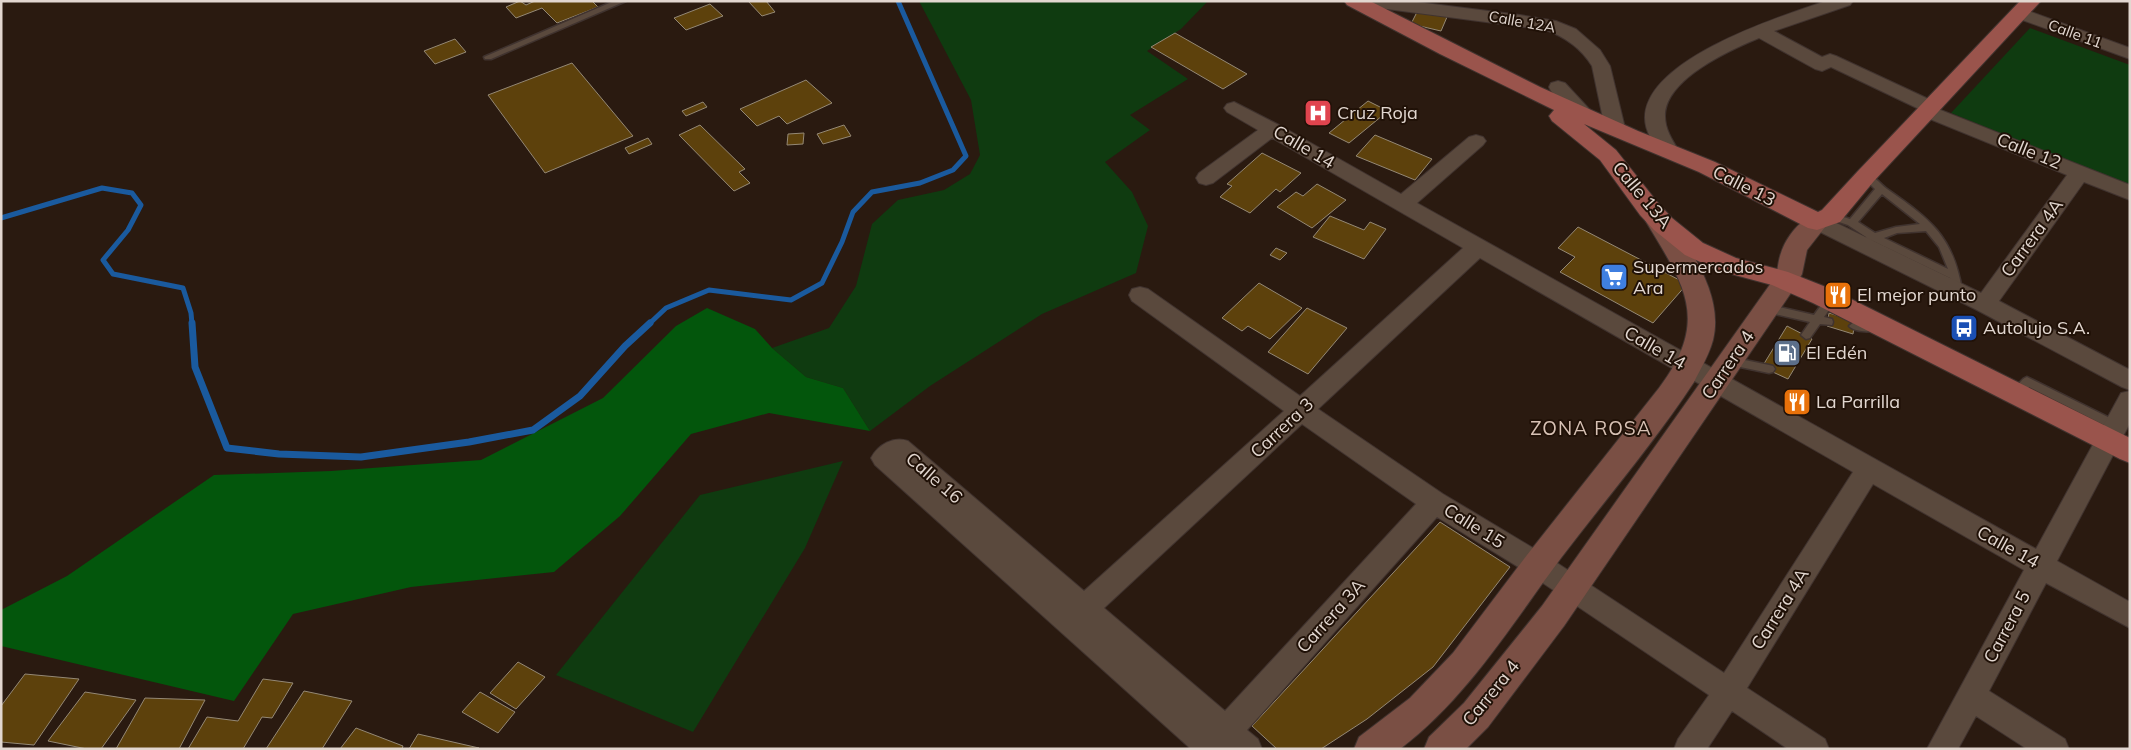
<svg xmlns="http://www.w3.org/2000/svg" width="2131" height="750" font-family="Mulish,sans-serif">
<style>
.green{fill:#0f3b10}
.forest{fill:#03560c}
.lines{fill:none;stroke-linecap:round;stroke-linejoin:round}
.stream-far1{stroke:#1a5a9e;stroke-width:5}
.stream{stroke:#1a5a9e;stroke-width:7}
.building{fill:#5d410c;stroke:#948875}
.lane-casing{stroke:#40332f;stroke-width:3}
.street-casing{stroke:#40332f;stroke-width:2}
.secondary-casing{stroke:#40332f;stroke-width:2}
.primary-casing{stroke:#40332f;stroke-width:2}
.lane{fill:#5a493d;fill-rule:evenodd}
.street{fill:#5a493d;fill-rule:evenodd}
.secondary{fill:#7a4f44;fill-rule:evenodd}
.primary{fill:#9a544c;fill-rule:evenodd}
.labels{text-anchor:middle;stroke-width:4;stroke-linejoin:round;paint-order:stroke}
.far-street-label{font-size:15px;fill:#e2d7d0;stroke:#201107}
.poi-label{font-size:18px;fill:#e2d7d0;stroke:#201107;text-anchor:start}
.street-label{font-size:18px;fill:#e2d7d0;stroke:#201107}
.neighbourhood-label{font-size:19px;letter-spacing:1px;fill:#d7c1b4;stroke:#201107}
</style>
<rect width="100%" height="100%" fill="#2a1a10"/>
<g class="green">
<path d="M919,1h289l-27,28 -34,22 41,28 -58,36 20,15 -45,32 27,30 16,34 -12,47 -94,41 -112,72 -60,45 -27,-43 -37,-11 -34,-29 57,-20 27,-42 16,-62 26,-24 46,-10 26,-16 10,-19 -9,-55z"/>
<path d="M2030,28l100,37v122l-179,-74z"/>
<path d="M843,461l-38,87 -112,184 -137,-57 144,-180z"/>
</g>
<path class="forest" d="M707,308l48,21 17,19 34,29 37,11 27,43 -101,-18 -78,21 -71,82 -66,56 -143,15 -118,27 -59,87 -233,-55v-36l66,-34 147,-101 117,-4 150,-11 122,-62 73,-72z"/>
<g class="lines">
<g class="stream-far1">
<path d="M1,218l101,-30 30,5 9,12 -13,25 -25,30 10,14 70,14 8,25 1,11"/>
<path d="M649,324l17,-16 43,-18 82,10 31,-17 20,-41 11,-30 19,-20 48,-9 33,-13 13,-14 -68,-155"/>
</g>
<path class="stream" d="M192,323l3,44 32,81 52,6 82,3 108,-15 64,-12 47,-34 45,-50 25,-23"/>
</g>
<g class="building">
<path d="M520,1l6,4 9,-4h57l6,6 -41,16 -15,-15 -26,10 -10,-11z"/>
<path d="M748,1h18l9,11 -13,4z"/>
<path d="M710,4l13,12 -37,14 -12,-12z"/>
<path d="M1418,10l29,7 -6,14 -30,-7z"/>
<path d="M1175,33l72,41 -24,15 -72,-42z"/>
<path d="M455,39l11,13 -31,12 -11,-13z"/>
<path d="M572,63l61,73 -88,37 -57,-78z"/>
<path d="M806,80l26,23 -45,21 -8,-8 -22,10 -17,-17z"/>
<path d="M1368,101l20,10 -39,32 -20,-10z"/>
<path d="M703,102l4,5 -21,9 -4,-5z"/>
<path d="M700,125l45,44 -6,3 11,11 -16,8 -55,-56z"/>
<path d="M844,125l7,11 -28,8 -6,-10z"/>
<path d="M804,133l-1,11 -16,1 1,-11z"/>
<path d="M1375,135l57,24 -17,21 -59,-24z"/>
<path d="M648,138l4,6 -23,10 -4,-6z"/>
<path d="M1262,153l39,20 -21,19 -4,-3 -26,24 -30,-16 12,-11 -5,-2z"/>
<path d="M1317,184l29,16 -34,28 -35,-21 19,-15 7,4z"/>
<path d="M1330,216l34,14 6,-8 16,7 -22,30 -51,-22z"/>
<path d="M1578,227l109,57 -34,39 -93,-51 15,-15 -17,-9z"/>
<path d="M1276,248l11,5 -7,7 -10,-5z"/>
<path d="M1259,283l43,25 -32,31 -22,-13 -6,5 -20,-13z"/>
<path d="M1307,308l40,20 -39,46 -40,-22z"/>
<path d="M1829,313l26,8 -2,13 -26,-8z"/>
<path d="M1787,326l25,13 -24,40 -26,-12z"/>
<path d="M1440,522l70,45 -77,100 -66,52 -46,30h-44l-25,-23z"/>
<path d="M518,662l27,15 -29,32 -26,-16z"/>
<path d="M25,674l54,5 -45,66 -33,-3v-36z"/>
<path d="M263,679l30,4 -21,35 -10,-1 -19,32h-55l19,-32 31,4z"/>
<path d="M304,691l48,10 -30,48h-56z"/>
<path d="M85,692l51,8 -35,49h-14l-39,-8z"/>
<path d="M480,692l35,20 -17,21 -36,-21z"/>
<path d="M145,698l60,2 -26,49h-63z"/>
<path d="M356,728l47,18 -1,3h-62z"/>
<path d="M418,734l61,14 -70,1z"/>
</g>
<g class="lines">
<defs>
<g id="lane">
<path d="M614,1h12l-135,58h-6l-1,-2z"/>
<path d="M1866,173c8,2 14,11 21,16 43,30 66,47 75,101l-1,3h-8l-3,-15 -77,-37 -6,-1 -1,-3 -18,-12 -21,-7 -1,-2 5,-3 19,6 25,-30 -14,-13zM1882,194l38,30 -24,3 -21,6 -17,-11zM1926,231l13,16 9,22 -64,-31 13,-5z"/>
<path d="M1831,296l5,4 -12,17 8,2 1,3 -1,3 -12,-1 -10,14 -4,1 -5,-4 9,-13 -44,-10 -5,-4 5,-4 48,11 13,-18z"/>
<path d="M1854,322l21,1 5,4c-5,7 -26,5 -31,-1z"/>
<path d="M1730,357l39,8 4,1 2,3 -2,3 -4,1 -43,-9 -2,-3 2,-3z"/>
<path d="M2027,377l93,46 2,3 -2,3h-8l-83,-42 -7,11h-8l-2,-3c4,-6 8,-16 15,-18z"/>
</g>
<g id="street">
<path d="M1355,1h54l111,14 36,6 20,8 24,21 10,16 15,62 -3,4 -7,2 -7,-2 -3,-4 -13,-62c-11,-18 -27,-29 -46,-36l-182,-24 -6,-1z"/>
<path d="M1826,1h27l-3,4 -76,26 48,26 8,-3 6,2 101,47 3,4 -2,2 192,76v15l-46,-18 -85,119 131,69v20l-8,-3 -145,-77 -167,-83 -4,-5 4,-5 7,-2 7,2 157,76 86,-118 -147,-60 -3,-4 2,-2 -88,-42 -9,4 -7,-2 -56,-31c-29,12 -94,41 -94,78 0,13 7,24 14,35l-3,5 -7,1 -7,-1c-8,-12 -17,-24 -17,-38 0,-59 136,-102 181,-117z"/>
<path d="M2020,8l110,40v11l-116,-42 -3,-4 3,-4z"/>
<path d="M1558,81l7,2 26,28 3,4 -3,4c-17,5 -29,-16 -40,-28l-2,-4 2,-4z"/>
<path d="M1234,102l45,23 122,69 68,-57 7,-2 7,2 3,4 -3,4 -66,58 619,346 85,-156 9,-2v32l-73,138 73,41v26l-84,-45 -57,108 76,48 4,10h-42l-51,-33 -18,33h-31l97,-179 -151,-86 -126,204 78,51 4,10h-41l-56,-38 -25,38h-33l4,-10 31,-44 -181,-122 -91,-56 -190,213 11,9 4,10h-71l-316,-284 -4,-7c7,-13 22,-22 37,-17l176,150 200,-180 -152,-110 -3,-6 3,-6 8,-2 8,2 152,107 163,-148 -191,-110 -59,45 -7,2 -7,-2 -3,-5 3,-5 59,-43 -31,-18 -3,-4 3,-4zM1480,258l373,214 -129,201 -176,-116 -105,-63 -125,-85zM1302,424l114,80 -191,207 -121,-103z"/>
</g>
<g id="secondary">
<path d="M1657,212l9,2c24,35 58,81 47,126 -4,15 -12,28 -19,42 -40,61 -89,118 -133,176 -50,67 -93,139 -161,191h-46l5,-12 51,-39 43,-45 74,-98 132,-167c52,-69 25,-103 -14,-168l3,-6z"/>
<path d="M1817,214l9,2 3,6 -22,28 -5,24 -7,13 -231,339 -76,101 -22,22h-42l5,-12 35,-34 78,-97 234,-330c2,-7 2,-15 5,-23 5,-16 20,-35 36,-39z"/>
</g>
<path id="primary" d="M1344,1h26l170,86 98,44 77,31 103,50 4,-2 36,-39 162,-170h21l-167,180 -34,41 -23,8 -9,-2 -109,-56 -115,-48 32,26 42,53 14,15 31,25 33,15 52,14 43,17 299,149v25l-10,-4 -307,-156 -41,-18 -52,-14 -35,-16 -31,-25 -14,-15 -40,-55 -48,-39 -3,-5 5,-6 -114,-56 -93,-49z"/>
</defs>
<use href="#lane" class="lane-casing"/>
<use href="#street" class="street-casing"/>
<use href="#secondary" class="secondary-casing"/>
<use href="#primary" class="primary-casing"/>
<use href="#lane" class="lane"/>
<use href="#street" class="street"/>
<use href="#secondary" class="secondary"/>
<use href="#primary" class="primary"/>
</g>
<defs>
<symbol id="hospital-square" viewBox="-11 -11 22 22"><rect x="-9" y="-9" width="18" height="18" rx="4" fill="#e0444e" stroke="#201107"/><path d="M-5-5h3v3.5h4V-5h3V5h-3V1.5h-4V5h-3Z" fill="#fff"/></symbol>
<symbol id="supermarket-square" viewBox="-11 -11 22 22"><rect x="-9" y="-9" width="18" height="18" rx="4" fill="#3f7fe0" stroke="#201107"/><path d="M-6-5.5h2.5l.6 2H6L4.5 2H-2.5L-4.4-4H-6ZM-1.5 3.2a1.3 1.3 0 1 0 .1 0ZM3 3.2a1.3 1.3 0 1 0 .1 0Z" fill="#fff"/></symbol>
<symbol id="restaurant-square" viewBox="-11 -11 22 22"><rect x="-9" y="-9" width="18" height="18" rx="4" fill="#e8710a" stroke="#201107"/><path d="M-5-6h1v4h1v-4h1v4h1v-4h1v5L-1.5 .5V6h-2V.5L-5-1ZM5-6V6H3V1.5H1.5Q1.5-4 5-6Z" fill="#fff"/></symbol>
<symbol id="bus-square" viewBox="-11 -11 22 22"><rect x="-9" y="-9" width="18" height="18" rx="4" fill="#1a4fb4" stroke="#201107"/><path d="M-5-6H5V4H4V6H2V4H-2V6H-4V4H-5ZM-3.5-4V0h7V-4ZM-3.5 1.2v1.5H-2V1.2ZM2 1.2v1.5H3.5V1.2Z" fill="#fff"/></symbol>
<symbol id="fuel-square" viewBox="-11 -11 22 22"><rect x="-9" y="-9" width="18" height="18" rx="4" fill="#5c6f8a" stroke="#201107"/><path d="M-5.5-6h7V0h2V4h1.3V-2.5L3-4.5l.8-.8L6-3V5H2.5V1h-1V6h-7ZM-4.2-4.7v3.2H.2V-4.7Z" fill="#fff"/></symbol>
</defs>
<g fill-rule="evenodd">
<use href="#hospital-square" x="1302" y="97" width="32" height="32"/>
<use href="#supermarket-square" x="1598" y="261" width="32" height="32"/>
<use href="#restaurant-square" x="1822" y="279" width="32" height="32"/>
<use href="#bus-square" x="1948" y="312" width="32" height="32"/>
<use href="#fuel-square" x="1771" y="337" width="32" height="32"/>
<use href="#restaurant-square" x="1781" y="386" width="32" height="32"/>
</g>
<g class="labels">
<g class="far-street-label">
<text transform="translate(1522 22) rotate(10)" y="5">Calle 12A</text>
<text transform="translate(2075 34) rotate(20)" y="5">Calle 11</text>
</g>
<g class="poi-label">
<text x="1337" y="119">Cruz Roja</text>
<text x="1633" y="273">Supermercados<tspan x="1633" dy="21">Ara</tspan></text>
<text x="1857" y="301">El mejor punto</text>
<text x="1983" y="334">Autolujo S.A.</text>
<text x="1806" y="359">El Edén</text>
<text x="1816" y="408">La Parrilla</text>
</g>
<g class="street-label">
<text transform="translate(1304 147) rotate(30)" y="6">Calle 14</text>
<text transform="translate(2029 151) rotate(22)" y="6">Calle 12</text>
<text transform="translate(1744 186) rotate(27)" y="6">Calle 13</text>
<text transform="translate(1642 195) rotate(50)" y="6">Calle 13A</text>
<text transform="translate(2032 238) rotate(-54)" y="6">Carrera 4A</text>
<text transform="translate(1655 348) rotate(30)" y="6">Calle 14</text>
<text transform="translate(1728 365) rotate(-56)" y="6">Carrera 4</text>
<text transform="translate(1282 428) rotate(-43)" y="6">Carrera 3</text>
<text transform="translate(934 478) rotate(41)" y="6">Calle 16</text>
<text transform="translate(1474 526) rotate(32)" y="6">Calle 15</text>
<text transform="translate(2008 547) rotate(29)" y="6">Calle 14</text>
<text transform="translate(1780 609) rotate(-58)" y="6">Carrera 4A</text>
<text transform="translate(1331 616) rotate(-48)" y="6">Carrera 3A</text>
<text transform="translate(2007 627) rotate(-62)" y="6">Carrera 5</text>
<text transform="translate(1491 693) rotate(-51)" y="6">Carrera 4</text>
</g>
<g class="neighbourhood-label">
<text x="1591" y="435">ZONA ROSA</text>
</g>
</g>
<rect width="2131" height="750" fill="none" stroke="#e2d7d0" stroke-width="5"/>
</svg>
